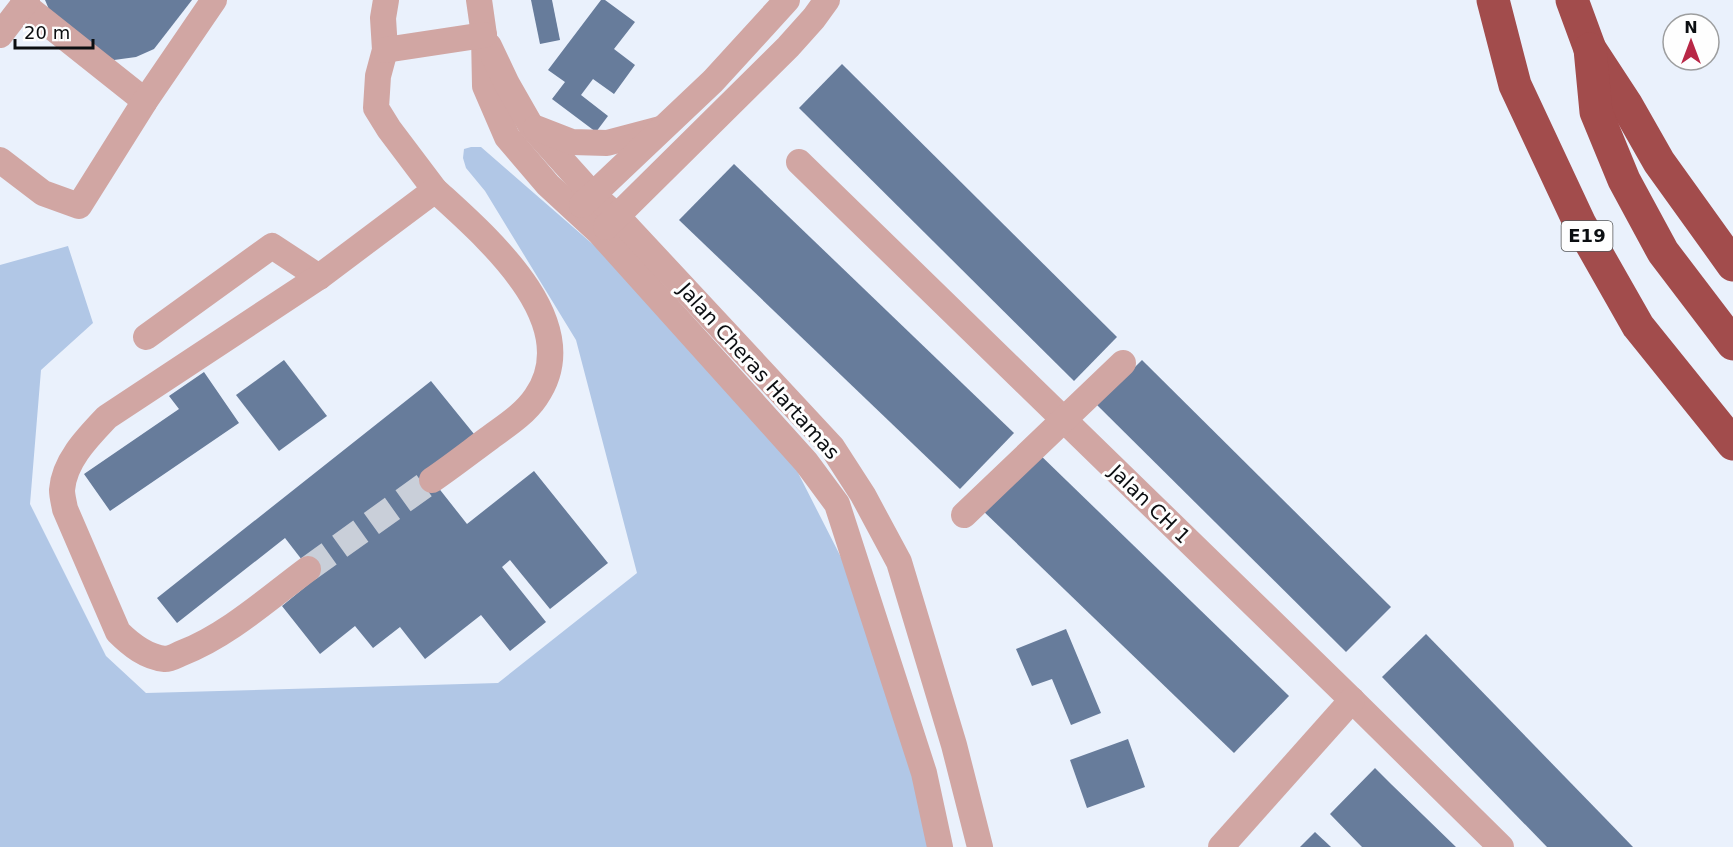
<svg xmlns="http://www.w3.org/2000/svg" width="1733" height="847" font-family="'DejaVu Sans',sans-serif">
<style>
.green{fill:#b1c7e6}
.building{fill:#677c9b}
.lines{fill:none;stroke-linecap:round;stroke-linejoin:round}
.minor-tunnel{stroke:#c9cfd9;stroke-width:26;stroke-dasharray:26 13;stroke-linecap:butt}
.minor{stroke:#d1a6a3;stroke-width:26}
.highway{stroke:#a24c4c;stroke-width:33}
.labels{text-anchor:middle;stroke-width:6;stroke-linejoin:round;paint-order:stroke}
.shield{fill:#fefefe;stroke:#545658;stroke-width:1.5}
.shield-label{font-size:18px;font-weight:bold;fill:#0b0e11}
.street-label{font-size:20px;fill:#0b0e11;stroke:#fefefe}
</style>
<rect width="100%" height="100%" fill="#eaf1fc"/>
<path class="green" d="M471,147h10l123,107 188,207 56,110 75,219 10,57h-933v-582l68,-19 25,77 -52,47 -11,134 76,152 40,37 352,-10 139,-110 -61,-233 -91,-149 -19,-23 -3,-10 1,-9z"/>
<g class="building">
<path d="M45,0h147l-38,49 -18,8 -22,3 -60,-39z"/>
<path d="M531,0h21l8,40 -20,4z"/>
<path d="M601,0h4l30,22 -21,27 21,16 -21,29 -21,-15 -12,16 27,21 -12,16 -44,-33 13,-17 -17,-12z"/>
<path d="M842,64l275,273 -43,44 -275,-273z"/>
<path d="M734,164l280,269 -54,56 -281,-269z"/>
<path d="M284,360l43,56 -48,35 -43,-56z"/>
<path d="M1142,360l249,247 -45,45 -249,-247z"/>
<path d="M204,372l35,51 -129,88 -26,-37 95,-65 -10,-13z"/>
<path d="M431,381l43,53 -48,38 41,52 67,-53 74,92 -58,46 -40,-49 -8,7 44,55 -36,29 -29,-36 -56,44 -25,-32 -27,21 -18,-22 -35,28 -38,-48 34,-28 -31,-40 -108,85 -20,-25z"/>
<path d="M1035,450l254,246 -55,57 -255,-246z"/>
<path d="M1066,629l35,84 -30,12 -19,-46 -20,7 -16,-37z"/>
<path d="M1426,634l177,182 30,31h-86l-138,-142 -27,-28z"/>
<path d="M1128,739l17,48 -58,21 -17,-48z"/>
<path d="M1375,768l16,16 65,63h-94l-32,-33z"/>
<path d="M1315,832l16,15h-31z"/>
</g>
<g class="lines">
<path class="minor-tunnel" d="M308,569l124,-89"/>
<g class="minor">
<path d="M386,0l-3,18 2,32 -7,26 -2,32 13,21 46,61"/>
<path d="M479,0l5,35 1,51 22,51 41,48 52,48 206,229 31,42 87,269 16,74"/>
<path d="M23,4l122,97"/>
<path d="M0,35l27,-35"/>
<path d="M489,46l18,38 24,42 62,69 24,21 215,231 31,48 36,67 55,183 26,102"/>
<path d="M385,50l99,-15"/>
<path d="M536,128l36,14 35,1 53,-14"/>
<path d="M0,160l43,33 36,13 66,-105 69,-101"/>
<path d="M799,162l553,538 149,147"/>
<path d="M582,205l131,-124 74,-81"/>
<path d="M606,227l182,-180 26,-29 13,-18"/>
<path d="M146,337l126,-91 47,31"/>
<path d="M964,515l159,-152"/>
<path d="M308,569c-38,28 -81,67 -126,84 -5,2 -11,6 -17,6 -19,-2 -34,-14 -47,-27l-53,-123c-1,-6 -3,-13 -3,-19 2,-29 26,-53 45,-73l212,-140 116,-87c49,45 153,132 101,207 -12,18 -32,30 -48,42 -19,14 -37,28 -56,41"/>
<path d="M1221,847l131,-147"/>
</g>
<g class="highway">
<path d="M1493,0l22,85 65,139 58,102 95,118"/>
<path d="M1572,0l18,49 36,55 33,58 74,103"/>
<path d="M1590,49l6,63 28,68 39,72 70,92"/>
</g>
</g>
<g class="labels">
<rect class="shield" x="1561.5" y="221" width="51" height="30" rx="4.5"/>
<g class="shield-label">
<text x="1587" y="242">E19</text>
</g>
<g class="street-label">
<text transform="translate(759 371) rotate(48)" y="7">Jalan Cheras Hartamas</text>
<text transform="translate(1150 504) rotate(44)" y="7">Jalan CH 1</text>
</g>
</g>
<g transform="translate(1691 42)"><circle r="28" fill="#fefefe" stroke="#9d9e9f" stroke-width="1.5"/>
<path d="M0-4.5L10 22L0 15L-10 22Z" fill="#b82746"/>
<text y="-9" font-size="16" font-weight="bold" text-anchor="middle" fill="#0b0e11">N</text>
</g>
<path d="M15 39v9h78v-9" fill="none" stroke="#0b0e11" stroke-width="3"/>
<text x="24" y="39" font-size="18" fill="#0b0e11" stroke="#fefefe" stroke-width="4.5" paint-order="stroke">20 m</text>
</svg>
